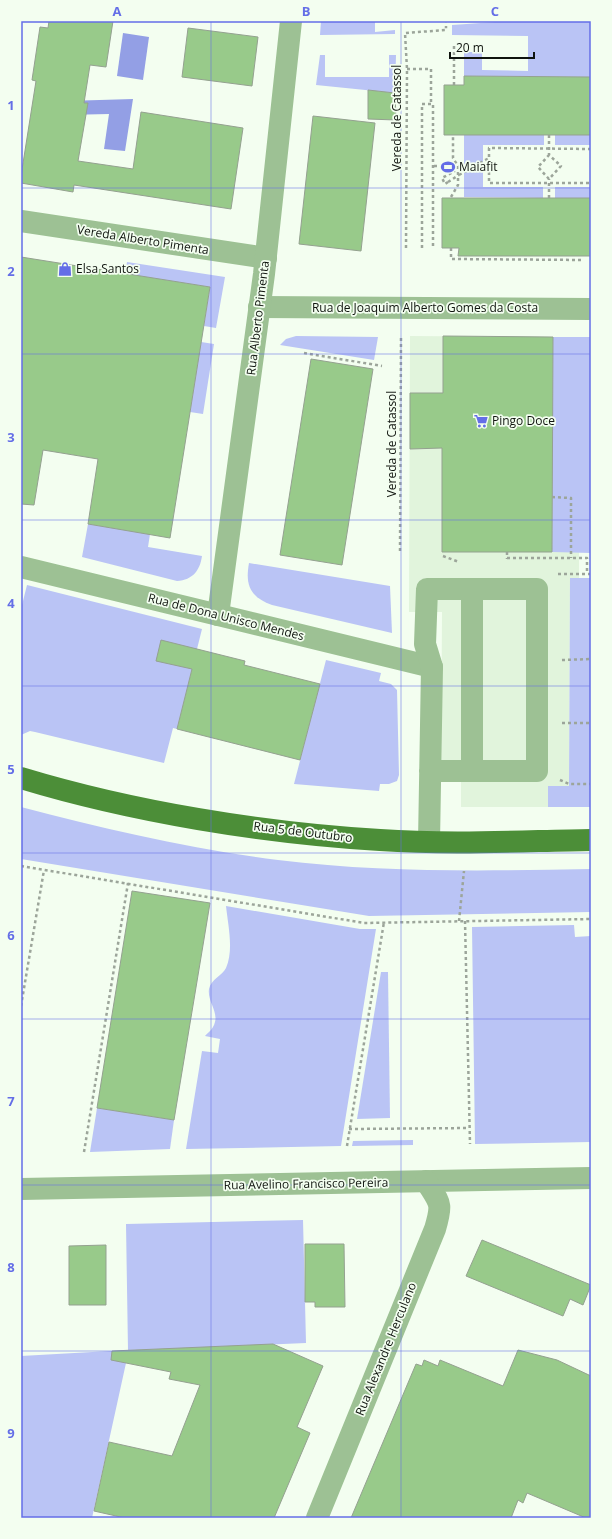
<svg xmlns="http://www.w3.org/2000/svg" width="612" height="1539" font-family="'Open Sans',sans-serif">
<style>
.built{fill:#e1f4dc}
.green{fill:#bac4f5}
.water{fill:#939fe5}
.building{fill:#98ca8a;stroke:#94a190}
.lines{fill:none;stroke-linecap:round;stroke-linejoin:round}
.path{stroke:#9ca59a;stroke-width:2.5;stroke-dasharray:3 3;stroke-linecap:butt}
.minor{stroke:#9dc194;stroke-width:22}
.major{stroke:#4c8e38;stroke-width:22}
.path-bridge{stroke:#9ca59a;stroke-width:2.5;stroke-dasharray:3 3;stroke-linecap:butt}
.grid{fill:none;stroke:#646ee7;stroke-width:1;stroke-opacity:0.55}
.labels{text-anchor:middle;stroke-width:3.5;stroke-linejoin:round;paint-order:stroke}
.street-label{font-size:12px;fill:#0f140e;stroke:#f3fef0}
.poi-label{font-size:12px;fill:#0f140e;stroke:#f3fef0;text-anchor:start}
.neatline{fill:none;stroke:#646ee7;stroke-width:1.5}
.grid-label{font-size:13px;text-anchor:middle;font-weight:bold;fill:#646ee7}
</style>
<rect width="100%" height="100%" fill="#f3fef0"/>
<path class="built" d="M410,336l143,1 -1,215h27v26h-9l-1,208h-21v21h-87v-29h-20l1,-166h-33z"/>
<g class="green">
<path d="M321,21h54v11l20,-2v4l-75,1z"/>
<path d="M510,21h81v56l-127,-1v-24h18v18l46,1v-35l-76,-1v-10z"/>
<path d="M320,55h5v22h64v-22h7l-1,38 -79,-8z"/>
<path d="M464,135h80v10h-61v42h60v11l-79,-1z"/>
<rect x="555" y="135" width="36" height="10"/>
<rect x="555" y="187" width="36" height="11"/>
<path d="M127,262l98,15 -9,51 -12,-2 6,-39 -85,-13z"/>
<path d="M296,336l82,1 -4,23 -94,-15 6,-6z"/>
<path d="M553,337h38v216l-39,-1z"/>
<path d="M201,342l13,2 -11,70 -13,-2z"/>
<path d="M88,524l62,10 -2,13 54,9c-2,14 -9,24 -25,25l-95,-24z"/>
<path d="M249,563l141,23 2,47 -120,-28c-22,-8 -27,-20 -23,-42z"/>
<path d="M570,578h21v229h-43v-21h21z"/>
<path d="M27,585l175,44 -25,100 -4,-1 -9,35 -129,-31 -5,-1 -9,4v-126z"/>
<path d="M326,660l55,13 -2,8 12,3 6,6 2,85 -2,6 -8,3h-9l-1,7 -85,-7z"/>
<path d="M21,807c84,22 170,42 257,53 104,13 209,11 313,9v43l-222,4 -348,-57z"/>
<path d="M226,906l134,23h16l-35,217 -155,3 16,-98 16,2 2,-14 -15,-3c2,-3 6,-5 8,-9 8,-14 -6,-24 -4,-38 2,-10 13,-13 17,-21 8,-18 2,-43 0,-62z"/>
<path d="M574,925l1,12 16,-1v206l-116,2 -3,-217z"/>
<path d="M381,972h7l2,146 -33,1z"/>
<path d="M97,1108l77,12 -4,29 -80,3z"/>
<path d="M413,1140v5l-61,1 1,-5z"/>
<path d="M303,1220l3,123 -91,4 -89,16 -34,155h-71v-162l107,-6 -2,-126z"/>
</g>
<g class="water">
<path d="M123,33l26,4 -6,43 -26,-4z"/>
<path d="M133,99l-8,52 -21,-2 5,-35 -45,1 2,-14z"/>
</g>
<g class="building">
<path d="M49,21h64l-7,46 -16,-2 -6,38h4l-10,58 55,8 8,-57 102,16 -12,81 -157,-24 -1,7 -52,-9v-7l15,-95 -4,-1 8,-53 8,1z"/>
<path d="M188,28l70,9 -6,49 -70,-9z"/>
<path d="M464,76l127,1v58h-147v-50h20z"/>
<path d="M368,90l27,3 1,27 -28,-1z"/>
<path d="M313,116l62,7 -14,128 -62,-7z"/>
<path d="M442,198h149v58h-133l1,-8h-17z"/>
<path d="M21,257l189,30 -40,251 -82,-14 10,-65 -55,-9 -9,55 -13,-1z"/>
<path d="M443,336l110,1 -1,215h-110v-104l-32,1v-56h33z"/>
<path d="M311,359l62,10 -31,196 -62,-10z"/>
<path d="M161,640l84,21 -1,4 76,19 -20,76 -123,-31 15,-60 -36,-8z"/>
<path d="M132,891l78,12 -36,217 -77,-12z"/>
<path d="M482,1240l109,45 -8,20 -13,-6 -7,17 -97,-40z"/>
<path d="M305,1244h39l1,63h-30v-5h-10z"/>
<path d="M106,1245v60h-37v-59z"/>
<path d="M273,1344l50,22 -26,61 13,6 -36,85h-149l-31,-7 15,-69 63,14 28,-71 -31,-6 2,-7 -60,-12 1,-9z"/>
<path d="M518,1350l39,10 34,16v142h-5l-59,-25 -4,10 -5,-3 -7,18h-160l65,-154 6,2 2,-6 14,6 2,-6 63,26z"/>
</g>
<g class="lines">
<g class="path">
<path d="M445,21h2"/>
<path d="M407,69h24v35"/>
<path d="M454,85v-41"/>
<path d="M549,135v20l12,11 -12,13 -11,-12 11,-12"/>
<path d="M591,149l-102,-1v35h102"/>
<path d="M434,166h9"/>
<path d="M459,175l30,-17"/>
<path d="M448,182l-3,2 -3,-6 13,-7"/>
<path d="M451,197l7,-12v-19l-5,-8v-23"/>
<path d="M549,198v-19"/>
<path d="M406,248l1,-179 -2,-36 41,-3v-4"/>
<path d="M422,248v-144h11v145"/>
<path d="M451,248v11l132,1"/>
<path d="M304,353l78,13"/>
<path d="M552,497l19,1v60"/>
<path d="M400,551l1,-214"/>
<path d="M507,552v7"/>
<path d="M443,556l16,6"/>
<path d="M507,558h80v16"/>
<path d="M558,574h33"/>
<path d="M562,660l29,-1"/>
<path d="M562,723h29"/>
<path d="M560,780l9,4h22"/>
<path d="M21,866l343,57 227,-4"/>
<path d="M459,921l5,-50"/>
<path d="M465,921l5,223"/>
<path d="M21,1006l23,-136"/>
<path d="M349,1129l120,-1"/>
<path d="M347,1146l37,-224"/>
<path d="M84,1152l44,-269"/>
</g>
<g class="minor">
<path d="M21,221l245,37"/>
<path d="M259,307l332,2"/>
<path d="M21,567l411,100"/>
<path d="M472,589v182"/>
<path d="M218,615l46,-341 27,-253"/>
<path d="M429,842l3,-175 -7,-23 2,-55h110v182h-107"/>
<path d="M21,1189l570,-11"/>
<path d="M317,1518l118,-289c8,-27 5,-25 -9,-48"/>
</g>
<path class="major" d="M21,778c112,34 242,55 359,62 70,5 141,1 211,0"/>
<path class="path-bridge" d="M448,182l11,-7"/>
</g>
<path class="grid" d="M211,21v1497M401,21v1497M21,188h570M21,354h570M21,520h570M21,686h570M21,853h570M21,1019h570M21,1185h570M21,1351h570"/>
<defs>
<symbol id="stadium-bare" viewBox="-9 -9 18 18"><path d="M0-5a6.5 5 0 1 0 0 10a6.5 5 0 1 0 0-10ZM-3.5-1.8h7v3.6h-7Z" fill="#646ee7" stroke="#f3fef0" stroke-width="2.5" paint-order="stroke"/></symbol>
<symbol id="shop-bare" viewBox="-9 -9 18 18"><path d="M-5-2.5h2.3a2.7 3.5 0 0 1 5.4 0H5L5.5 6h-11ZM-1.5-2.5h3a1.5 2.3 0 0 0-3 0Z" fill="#646ee7" stroke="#f3fef0" stroke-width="2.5" paint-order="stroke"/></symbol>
<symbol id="supermarket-bare" viewBox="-9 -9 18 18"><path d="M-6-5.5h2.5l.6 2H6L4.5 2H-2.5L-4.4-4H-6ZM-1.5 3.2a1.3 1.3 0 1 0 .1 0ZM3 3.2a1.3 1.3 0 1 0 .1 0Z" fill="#646ee7" stroke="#f3fef0" stroke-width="2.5" paint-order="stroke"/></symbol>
</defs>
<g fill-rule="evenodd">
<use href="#stadium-bare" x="438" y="157" width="20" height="20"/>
<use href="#shop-bare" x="55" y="259" width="20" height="20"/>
<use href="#supermarket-bare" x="471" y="411" width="20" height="20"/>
</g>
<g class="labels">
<g class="street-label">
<text transform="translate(397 118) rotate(-90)" y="4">Vereda de Catassol</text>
<text transform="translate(143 240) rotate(9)" y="4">Vereda Alberto Pimenta</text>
<text x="425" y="312">Rua de Joaquim Alberto Gomes da Costa</text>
<text transform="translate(258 318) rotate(-83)" y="4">Rua Alberto Pimenta</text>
<text transform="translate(392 444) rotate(-90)" y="4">Vereda de Catassol</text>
<text transform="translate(226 617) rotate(14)" y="4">Rua de Dona Unisco Mendes</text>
<text transform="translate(303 832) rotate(7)" y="4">Rua 5 de Outubro</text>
<text transform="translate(306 1184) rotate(-1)" y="4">Rua Avelino Francisco Pereira</text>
<text transform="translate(386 1349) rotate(-68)" y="4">Rua Alexandre Herculano</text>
</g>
<g class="poi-label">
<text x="459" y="171">Maiafit</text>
<text x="76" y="273">Elsa Santos</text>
<text x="492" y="425">Pingo Doce</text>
</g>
</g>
<rect width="612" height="1539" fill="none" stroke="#f3fef0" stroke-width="44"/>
<path d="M450 52v6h84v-6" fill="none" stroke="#0f140e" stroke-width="2"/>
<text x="456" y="52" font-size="12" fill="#0f140e" stroke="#f3fef0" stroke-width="3" paint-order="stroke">20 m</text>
<rect x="22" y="22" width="568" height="1495" class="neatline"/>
<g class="grid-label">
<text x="117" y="16">A</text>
<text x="306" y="16">B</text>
<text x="495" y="16">C</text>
<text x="11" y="110">1</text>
<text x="11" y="276">2</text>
<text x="11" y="442">3</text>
<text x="11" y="608">4</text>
<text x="11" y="774">5</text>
<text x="11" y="940">6</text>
<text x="11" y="1106">7</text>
<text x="11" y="1272">8</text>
<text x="11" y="1438">9</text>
</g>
</svg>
